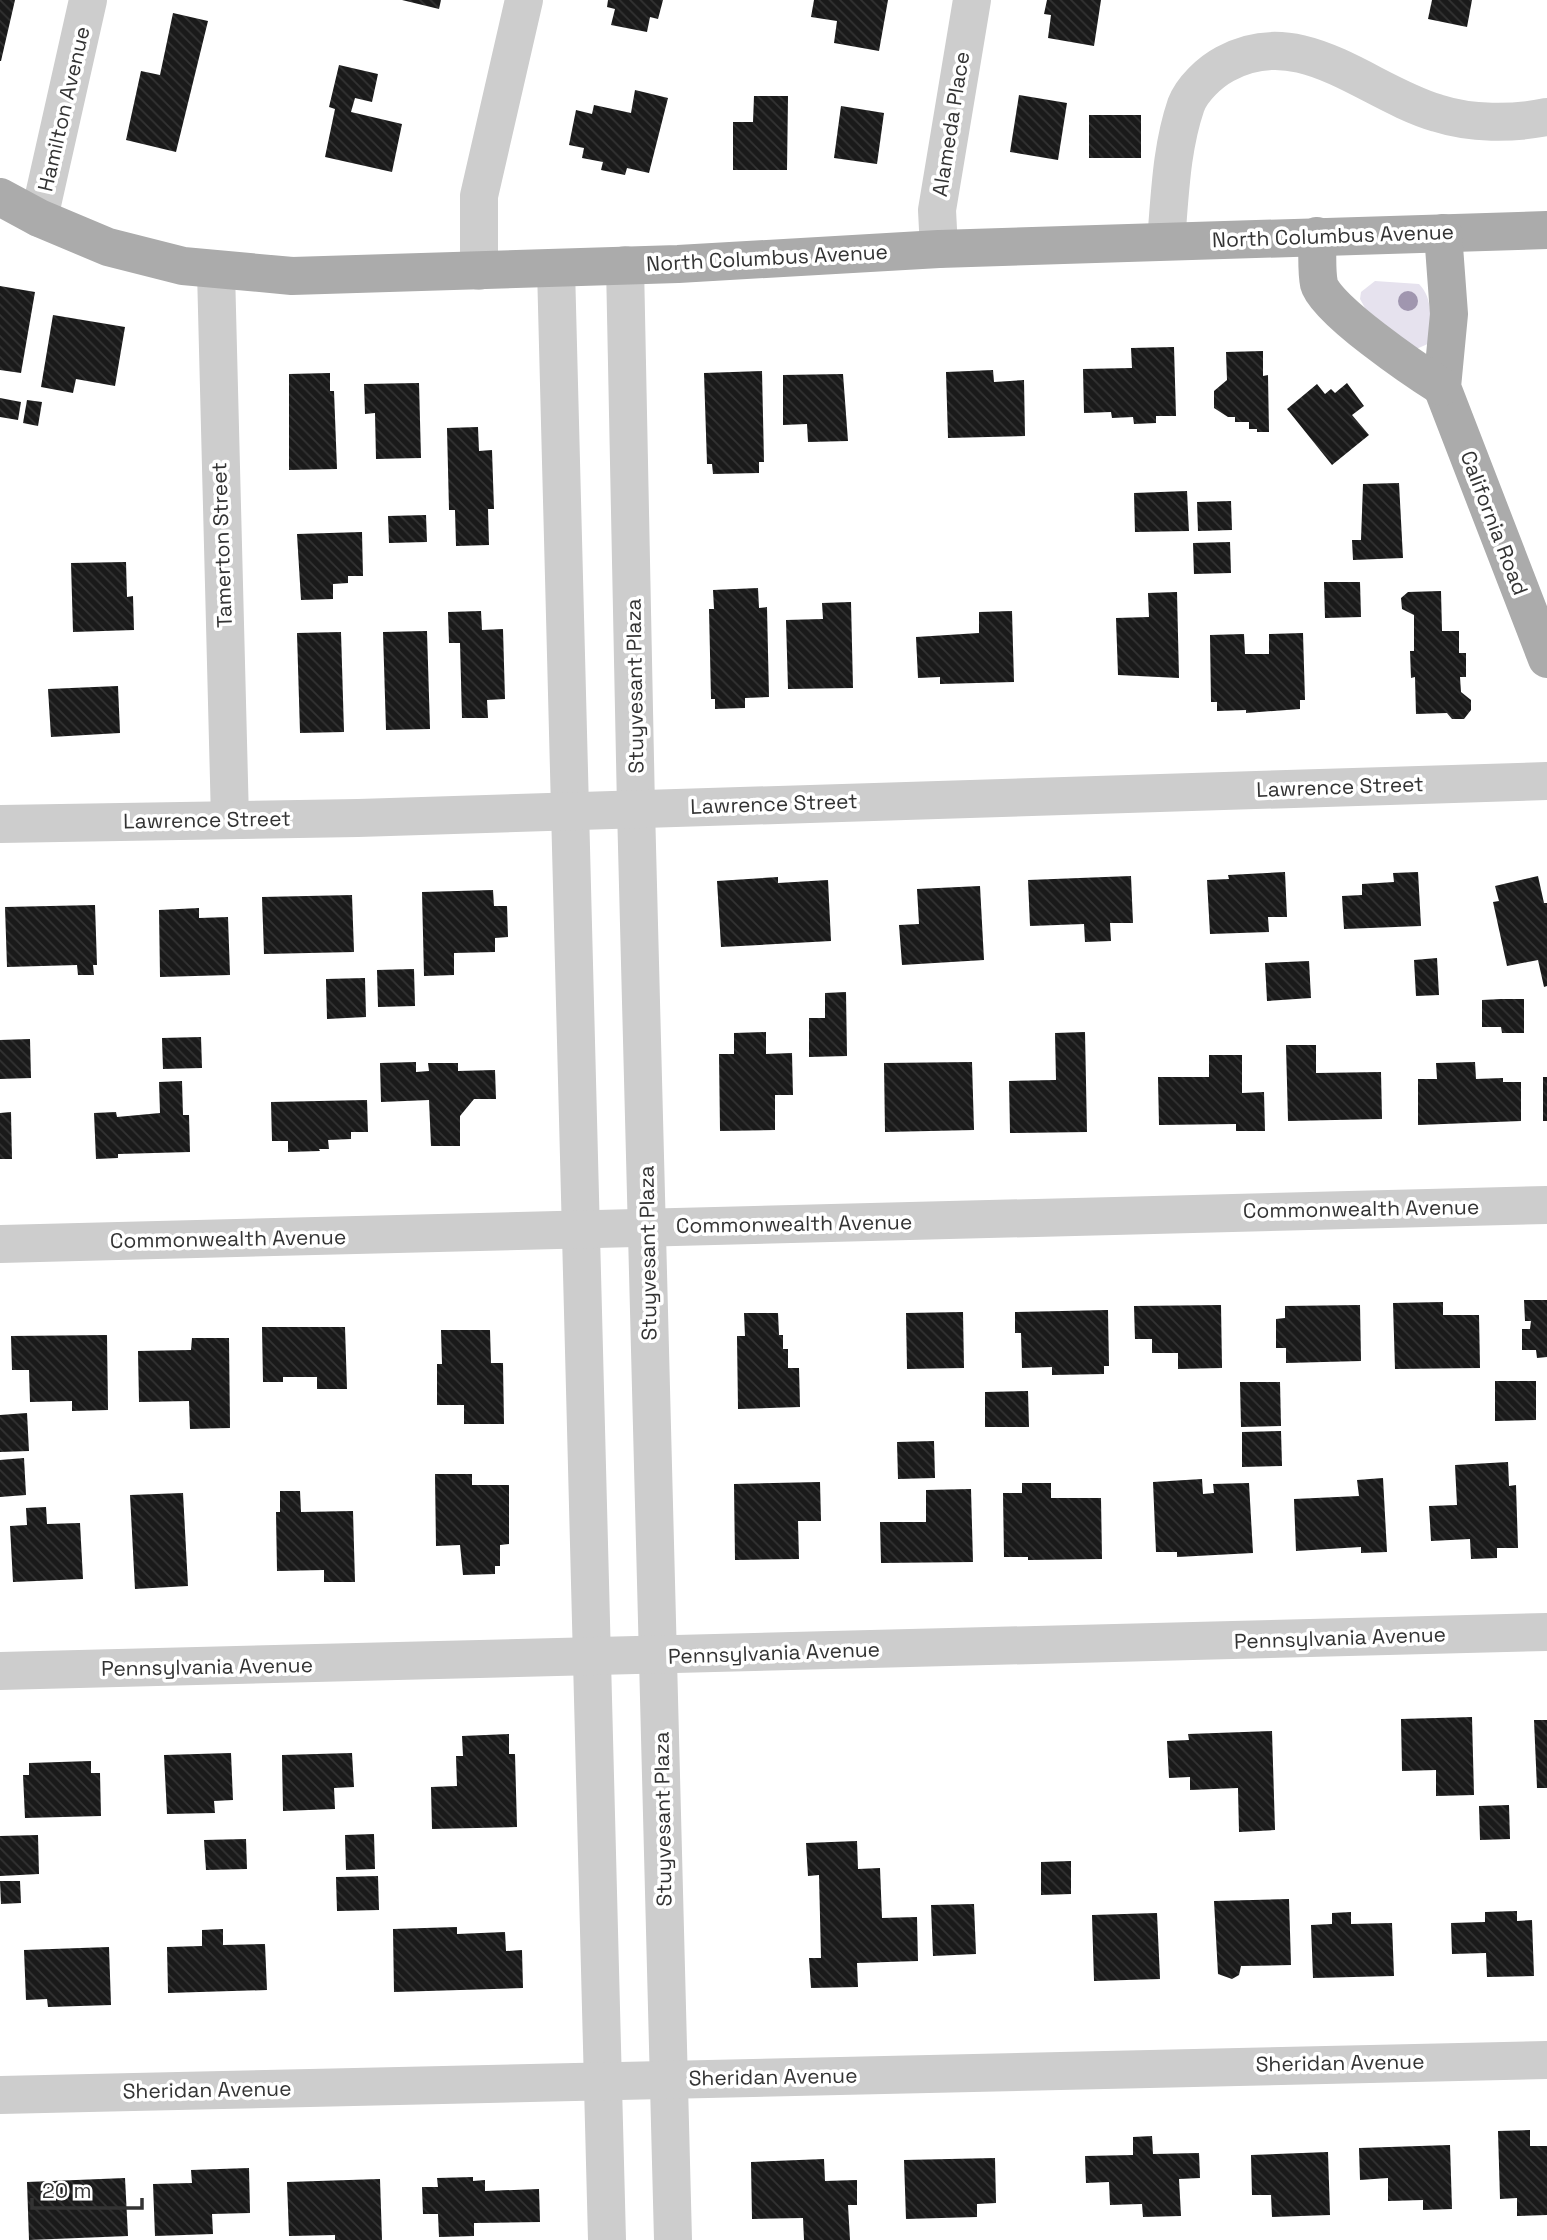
<svg xmlns="http://www.w3.org/2000/svg" width="1547" height="2240" font-family="'Space Grotesk',sans-serif">
<style>
.green{fill:#e6e2ee}
.building{fill:url(#building-back-hatch)}
.lines{fill:none;stroke-linecap:round;stroke-linejoin:round}
.minor{stroke:#cdcdcd;stroke-width:38}
.major{stroke:#ababab;stroke-width:38}
.tree{fill:#a096af}
.labels{text-anchor:middle;stroke-width:7;stroke-linejoin:round;paint-order:stroke}
.street-label{font-size:21px;fill:#333;stroke:#fff}
</style>
<defs>
<pattern id="building-back-hatch" width="6" height="6" patternUnits="userSpaceOnUse" patternTransform="scale(1.75)"><rect width="6" height="6" fill="#1a1a1a"/><path d="M-1 5l2 2M0 0l6 6M5-1l2 2" fill="none" stroke="#333"/></pattern>
</defs>
<rect width="100%" height="100%" fill="#fff"/>
<path class="green" d="M1375,281l44,3c15,15 11,38 11,59l-16,7 -49,-42 -5,-9 1,-7z"/>
<g class="building">
<path d="M0,0h15l-14,61h-1z"/>
<path d="M402,0h39l-2,9z"/>
<path d="M608,0h55l-5,19 -8,-2 -3,15 -36,-7 4,-16 -8,-2z"/>
<path d="M814,0h74l-9,51 -45,-8 3,-22 -26,-4z"/>
<path d="M1047,0h54l-7,46 -46,-8 3,-23 -7,-1z"/>
<path d="M1432,0h40l-5,27 -39,-8z"/>
<path d="M173,13l35,8 -32,131 -50,-12 15,-69 19,4z"/>
<path d="M339,65l39,9 -6,28 -17,-4 -4,14 51,12 -10,48 -67,-15 10,-48 -6,-2z"/>
<path d="M635,90l33,8 -19,75 -22,-5 -2,7 -24,-5 2,-8 -21,-4 2,-10 -15,-3 7,-35 16,4 2,-9 37,8z"/>
<path d="M1019,95l48,8 -9,57 -48,-8z"/>
<path d="M754,96h34l-1,74h-54v-48h20z"/>
<path d="M841,106l43,7 -7,51 -43,-6z"/>
<rect x="1089" y="115" width="52" height="43"/>
<path d="M0,286l35,6 -14,81 -21,-3z"/>
<path d="M53,315l72,12 -10,59 -39,-7 -3,14 -32,-6z"/>
<path d="M1174,347l2,69h-20v7l-22,1 -1,-7 -21,1 -1,-6 -27,1 -1,-44 49,-1 -1,-20z"/>
<path d="M1263,351v25l5,-1 1,57h-12v-3h-8v-7h-14v-5h-7l-14,-9v-17l13,-11 -1,-28z"/>
<path d="M993,370l1,12 30,-2 1,56 -77,2 -2,-66z"/>
<path d="M762,371l2,91h-5v11l-46,1 -1,-10h-5l-3,-91z"/>
<path d="M330,373v18h4l3,78 -48,1v-96z"/>
<path d="M843,374l5,67 -40,1 -1,-18 -24,1v-50z"/>
<path d="M419,383l2,75 -45,1 -1,-46 -10,1 -1,-30z"/>
<path d="M1347,383l17,23 -12,9 17,20 -37,30 -45,-56 30,-25 8,10 6,-5 4,4z"/>
<path d="M0,398l21,4 -3,18 -18,-3z"/>
<path d="M27,400l15,2 -4,24 -15,-3z"/>
<path d="M478,427l1,24 13,-1 2,59h-6l1,36 -33,1 -1,-36h-6l-2,-82z"/>
<path d="M1399,483l4,75 -50,2 -1,-20h9l2,-56z"/>
<path d="M1187,491l2,40 -54,1 -1,-39z"/>
<path d="M1231,501l1,29 -34,1 -1,-29z"/>
<path d="M426,515l1,27 -38,1 -1,-27z"/>
<path d="M362,532l1,44h-15v7l-15,1v15l-32,1 -4,-66z"/>
<path d="M1230,542l1,31 -37,1 -1,-31z"/>
<path d="M126,562l1,35 6,-1 1,34 -61,2 -2,-69z"/>
<path d="M1324,582h36l1,35 -36,1z"/>
<path d="M758,588l1,20 8,-1 2,90 -24,1v10l-30,1v-10h-4l-2,-90h5l-1,-19z"/>
<path d="M1441,591l1,40h17v22h7v24h-6l1,15 10,8v10l-7,9h-12l-5,-6 -31,1 -1,-37 -4,1 -1,-27h4v-36l-12,-6 -1,-11 7,-6z"/>
<path d="M1177,592l2,86 -61,-3 -2,-57 33,-1 -1,-24z"/>
<path d="M851,602l2,86 -65,1 -2,-69 37,-1 -1,-16z"/>
<path d="M481,611l1,19 21,-1 2,70 -18,1 1,18h-26l-2,-75h-11l-1,-31z"/>
<path d="M1012,611l2,71 -74,2v-7l-22,1 -2,-41 63,-4v-21z"/>
<path d="M427,631l3,98 -44,1 -3,-98z"/>
<path d="M341,632l3,100 -44,1 -3,-100z"/>
<path d="M1303,633l2,67h-5v9l-54,4v-3l-29,1v-9h-6l-1,-67 34,-1 1,20h24v-20z"/>
<path d="M118,686l2,47 -69,4 -3,-48z"/>
<path d="M1285,872l2,45h-19l1,15 -59,2 -3,-54 22,-1 -1,-4z"/>
<path d="M1418,872l3,54 -77,3 -2,-33 20,-1v-11l32,-2 -1,-9z"/>
<path d="M1131,876l2,47h-23l1,18 -26,1 -1,-18 -54,2 -2,-46z"/>
<path d="M1538,876l6,27h3v83l-3,1 -6,-27 -31,6 -14,-64 6,-1 -4,-15z"/>
<path d="M778,877v6l50,-3 3,61 -110,6 -4,-66z"/>
<path d="M980,886l4,74 -82,5 -3,-40 20,-1 -2,-35z"/>
<path d="M493,890l1,16h13l1,31 -13,1v14l-41,1v22l-30,1 -2,-84z"/>
<path d="M352,895l2,57 -90,2 -2,-57z"/>
<path d="M95,905l2,60h-4l1,10h-16l-1,-10 -70,2 -2,-60z"/>
<path d="M199,908v10l29,-1 2,58 -70,2 -1,-67z"/>
<path d="M1437,958l2,37 -23,1 -2,-36z"/>
<path d="M1309,961l2,37 -44,3 -2,-38z"/>
<path d="M414,969l1,37 -37,1 -1,-37z"/>
<path d="M365,978l1,39 -39,2 -1,-40z"/>
<path d="M846,992l1,64 -38,1v-39h16v-25z"/>
<path d="M1501,999h23v34h-22l-1,-6h-19v-27z"/>
<path d="M766,1032v22l26,-1 1,42h-18v35l-55,1 -1,-77h15v-21z"/>
<path d="M1085,1032l2,100 -77,1 -1,-52 47,-1 -1,-47z"/>
<path d="M201,1037l1,31 -39,1 -1,-31z"/>
<path d="M30,1039l1,39 -31,1v-39z"/>
<path d="M1286,1045h30v28l65,-1 1,47 -94,2z"/>
<path d="M1209,1055h33v38l22,-1 1,39h-29v-7l-77,1 -1,-48h51z"/>
<path d="M416,1062v10l13,-1 -1,-8h30v8l37,-1 1,29h-22l-14,17v30h-29l-2,-46 -48,2 -1,-39z"/>
<path d="M972,1062l2,68 -89,2 -1,-69z"/>
<path d="M1475,1062l1,17 27,-1v4h18v39l-103,4v-46h19l-1,-16z"/>
<rect x="1543" y="1077" width="4" height="44"/>
<path d="M182,1081l1,34h6l1,37 -72,2v4l-22,1 -2,-46 22,-1 1,5 43,-4 -1,-31z"/>
<path d="M367,1100l1,32h-17v7l-23,1 1,9h-10l1,2 -32,1v-11h-16l-1,-39z"/>
<path d="M11,1112l1,47h-12v-46z"/>
<path d="M1524,1300h23v57l-10,1 -1,-8h-14v-21h8l1,-8h-6z"/>
<path d="M1443,1302v13h36l1,53 -85,1 -2,-66z"/>
<path d="M1221,1305l1,63 -44,1v-16h-26v-14h-17l-1,-33z"/>
<path d="M1360,1305l1,56 -75,2v-15h-10v-29l9,-1v-12z"/>
<path d="M1108,1310l1,56h-5v8l-52,1v-8l-30,1 -1,-35h-6v-21z"/>
<path d="M963,1312l1,56 -57,1 -1,-56z"/>
<path d="M744,1313h34l1,22h4v14h5v19h11l1,39 -62,2 -1,-73h8z"/>
<path d="M262,1327h83l2,62h-30v-12h-34v5h-20z"/>
<path d="M441,1330h49l1,33h12l1,61h-40v-19h-27v-41h5z"/>
<path d="M107,1335l1,75 -36,1v-10l-42,1 -1,-32h-17l-1,-34z"/>
<path d="M192,1338h37l1,90 -40,1 -1,-28 -50,1 -1,-51 53,-1z"/>
<path d="M1495,1381h41v39l-41,1z"/>
<path d="M1240,1382h40l1,44 -40,1z"/>
<path d="M1028,1391l1,36h-44v-35z"/>
<path d="M27,1413l2,38 -29,1v-37z"/>
<path d="M1281,1431l1,35 -40,1v-35z"/>
<path d="M934,1441l1,37 -37,1 -1,-37z"/>
<path d="M24,1458l2,37 -26,2v-37z"/>
<path d="M1508,1462l1,24 7,-1 2,63h-21v10l-26,1 -1,-20 -39,2 -2,-35 28,-1 -2,-40z"/>
<path d="M435,1474h37v11h37v59l-9,1v21h-5v8l-32,1 -3,-30 -24,1z"/>
<path d="M1383,1478l4,74 -26,1v-6l-65,4 -2,-52 65,-3 -2,-16z"/>
<path d="M1202,1479l1,15 11,-1 -1,-9 36,-1 4,70 -76,4v-5h-21l-3,-70z"/>
<path d="M820,1482l1,39h-23l1,38 -64,1 -1,-76z"/>
<path d="M1022,1483h29v15h50l1,61 -74,1v-3h-24l-1,-64h19z"/>
<path d="M971,1489l2,73 -92,1 -1,-41h46v-32z"/>
<path d="M280,1491h20l1,21 52,-1 2,71h-31v-12l-47,1 -1,-59h4z"/>
<path d="M183,1493l5,93 -53,3 -5,-94z"/>
<path d="M46,1507l1,17 33,-1 3,56 -70,3 -3,-56 17,-1 -1,-17z"/>
<path d="M1472,1717l2,78 -38,1v-26l-34,1 -1,-52z"/>
<path d="M1534,1720h13v68h-10z"/>
<path d="M1272,1731l3,99 -36,2 -1,-44 -48,2v-13l-21,1 -2,-37 22,-1 -1,-6z"/>
<path d="M509,1734v20h6l2,73 -85,2 -1,-42 26,-1 -1,-30h7l-1,-20z"/>
<path d="M231,1753l2,47 -19,1 1,12 -48,1 -3,-59z"/>
<path d="M352,1753l2,34 -20,1 1,21 -52,2 -1,-56z"/>
<path d="M91,1761v12h9l1,43 -76,2 -2,-43h6v-12z"/>
<path d="M1509,1805l1,34 -30,1 -1,-34z"/>
<path d="M374,1834l1,35 -29,1 -1,-35z"/>
<path d="M38,1835l1,39 -39,2v-40z"/>
<path d="M246,1839l1,30 -41,1 -2,-30z"/>
<path d="M857,1841l1,28 22,-1 2,50 35,-1 1,44 -61,2 1,24 -47,1 -2,-30h12l-2,-83 -11,1 -2,-33z"/>
<path d="M1071,1861v33l-30,1v-33z"/>
<path d="M378,1876l1,34 -42,1 -1,-34z"/>
<path d="M0,1881h20l1,22 -20,1z"/>
<path d="M1289,1899l2,66 -50,1 -2,9 -7,4 -14,-5 -4,-73z"/>
<path d="M974,1904l2,50 -43,2 -2,-51z"/>
<path d="M1517,1911v10l15,-1 2,56 -47,1 -1,-24 -34,1 -1,-31 34,-1v-10z"/>
<path d="M1351,1912v12l41,-1 2,53 -81,2 -2,-53 21,-1v-11z"/>
<path d="M1157,1913l3,66 -66,2 -2,-66z"/>
<path d="M457,1927v7l48,-2 1,19 16,-1 1,38 -129,4 -1,-63z"/>
<path d="M223,1929v16l42,-1 2,46 -99,3 -1,-46 35,-1v-16z"/>
<path d="M109,1947l2,58 -63,2 -1,-8 -21,1 -2,-50z"/>
<path d="M1530,2130v16h17v69l-30,1v-18l-17,1 -2,-68z"/>
<path d="M1152,2136l1,18 46,-1 1,25 -21,1 2,37 -38,1 -1,-13 -32,1 -1,-23 -23,1 -1,-27 48,-1v-18z"/>
<path d="M1450,2145l2,64 -29,1v-10l-35,1v-23l-28,2 -1,-32z"/>
<path d="M1328,2152l2,63 -58,2 -1,-22h-19l-1,-40z"/>
<path d="M995,2158l1,45 -19,1v13l-71,2 -2,-59z"/>
<path d="M824,2159l1,22 32,-1v25h-9l2,35h-46l-1,-22 -51,1 -1,-57z"/>
<path d="M249,2168l1,45 -38,1 1,20 -58,2 -2,-52 39,-1 -1,-13z"/>
<path d="M473,2177v4l12,-1v11l54,-2 1,33 -66,1v13l-35,1 -1,-23h-15l-1,-27h16l-1,-9z"/>
<path d="M125,2178l3,58 -99,4 -2,-58z"/>
<path d="M380,2179l2,61h-47v-5l-46,1 -2,-54z"/>
</g>
<g class="lines">
<g class="minor">
<path d="M39,218l49,-218"/>
<path d="M1166,241c4,-45 5,-92 20,-136 6,-16 24,-33 39,-41 76,-42 141,28 212,49 34,11 75,11 110,4"/>
<path d="M939,249l-2,-39 35,-210"/>
<path d="M625,265l11,543 37,1432"/>
<path d="M556,268l51,1972"/>
<path d="M216,271l14,549"/>
<path d="M479,271v-75l45,-196"/>
<path d="M0,824l358,-6 1189,-37"/>
<path d="M0,1244l1547,-39"/>
<path d="M0,1671l1547,-39"/>
<path d="M0,2095l1547,-35"/>
</g>
<g class="major">
<path d="M0,197l39,21 69,29 75,19 109,10 386,-12 261,-15 608,-19"/>
<path d="M1443,233l6,81 -7,73 105,272"/>
<path d="M1317,236c1,15 -1,33 2,48 6,25 99,88 123,103"/>
</g>
</g>
<circle class="tree" cx="1408" cy="301" r="10"/>
<g class="labels">
<g class="street-label">
<text transform="translate(64 109) rotate(-77)" y="7">Hamilton Avenue</text>
<text transform="translate(951 124) rotate(-81)" y="7">Alameda Place</text>
<text transform="translate(1333 236) rotate(-2)" y="7">North Columbus Avenue</text>
<text transform="translate(767 258) rotate(-3)" y="7">North Columbus Avenue</text>
<text transform="translate(1494 523) rotate(69)" y="7">California Road</text>
<text transform="translate(222 545) rotate(-92)" y="7">Tamerton Street</text>
<text transform="translate(635 686) rotate(-91)" y="7">Stuyvesant Plaza</text>
<text transform="translate(1340 787) rotate(-2)" y="7">Lawrence Street</text>
<text transform="translate(774 804) rotate(-2)" y="7">Lawrence Street</text>
<text transform="translate(207 820) rotate(-1)" y="7">Lawrence Street</text>
<text transform="translate(1361 1209) rotate(-1)" y="7">Commonwealth Avenue</text>
<text transform="translate(794 1224) rotate(-1)" y="7">Commonwealth Avenue</text>
<text transform="translate(228 1239) rotate(-1)" y="7">Commonwealth Avenue</text>
<text transform="translate(648 1253) rotate(-91)" y="7">Stuyvesant Plaza</text>
<text transform="translate(1340 1638) rotate(-2)" y="7">Pennsylvania Avenue</text>
<text transform="translate(774 1653) rotate(-2)" y="7">Pennsylvania Avenue</text>
<text transform="translate(207 1667) rotate(-1)" y="7">Pennsylvania Avenue</text>
<text transform="translate(663 1819) rotate(-91)" y="7">Stuyvesant Plaza</text>
<text transform="translate(1340 2063) rotate(-1)" y="7">Sheridan Avenue</text>
<text transform="translate(773 2077) rotate(-1)" y="7">Sheridan Avenue</text>
<text transform="translate(207 2090) rotate(-1)" y="7">Sheridan Avenue</text>
</g>
</g>
<path d="M32 2198v10h110v-10" fill="none" stroke="#333333" stroke-width="3.5"/>
<text x="42" y="2198" font-size="21" fill="#333333" stroke="#ffffff" stroke-width="5" paint-order="stroke">20 m</text>
</svg>
